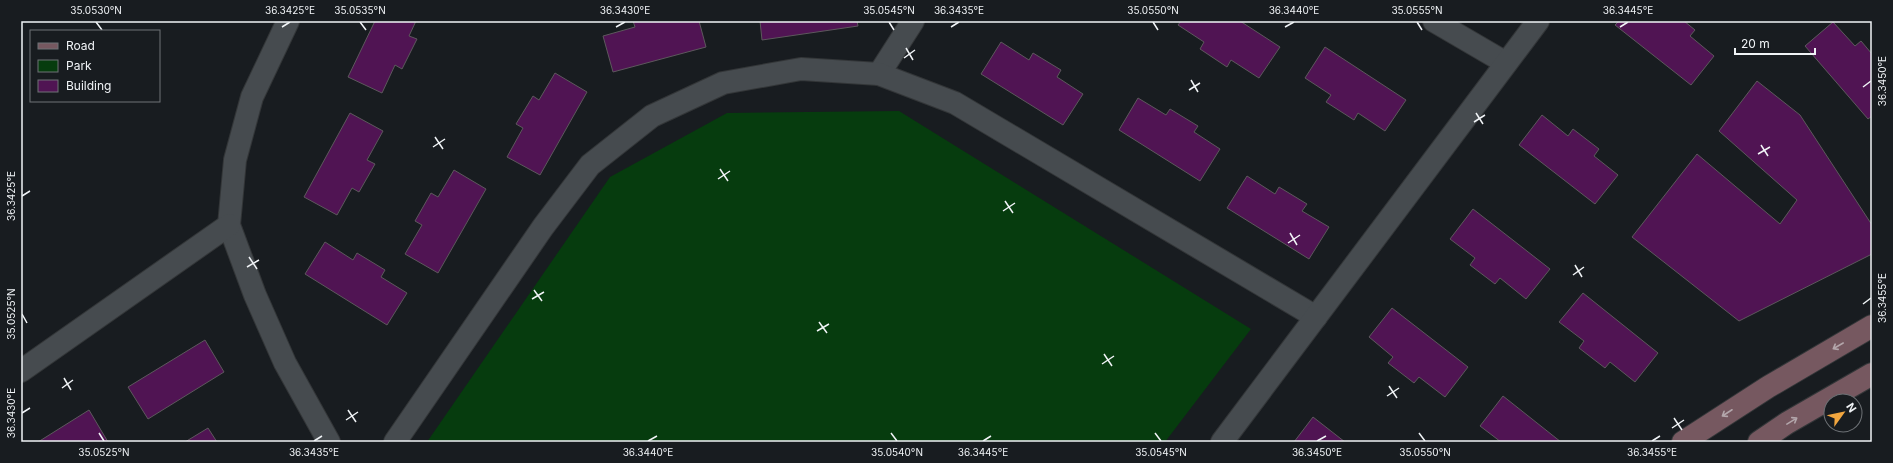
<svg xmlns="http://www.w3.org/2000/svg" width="1893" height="463" font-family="Inter,sans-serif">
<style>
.green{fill:#063c0e}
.building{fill:#501453;stroke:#5d585d}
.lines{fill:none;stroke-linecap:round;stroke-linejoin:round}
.street-casing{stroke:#333638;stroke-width:24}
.secondary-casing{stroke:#333638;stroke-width:24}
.street{stroke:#464b4f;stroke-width:22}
.secondary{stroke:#765860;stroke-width:22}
.oneway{stroke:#b3a6ab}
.ticks{fill:none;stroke:#f0f3f6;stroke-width:1.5}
.neatline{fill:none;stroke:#f0f3f6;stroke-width:1.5}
.ticks-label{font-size:10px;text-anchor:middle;fill:#f0f3f6}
</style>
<rect width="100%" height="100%" fill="#181c20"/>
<path class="green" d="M899,111l352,218 -86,113h-738l183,-265 117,-64z"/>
<g class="building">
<path d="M375,21h41l-7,15 8,3 -15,30 -7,-4 -13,28 -34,-16z"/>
<path d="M633,21h66l7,26 -93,25 -10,-36 32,-9z"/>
<path d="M760,21h97l1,5 -96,14z"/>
<path d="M1181,21h59l40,26 -21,31 -28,-18 -4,7 -27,-18 4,-7 -26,-17z"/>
<path d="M1619,21h65l11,9 -5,6 24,20 -23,29 -76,-60z"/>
<path d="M1833,22l22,24 6,-5 11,13v62l-4,3 -63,-73z"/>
<path d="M1001,42l28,18 4,-7 28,17 -4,7 26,17 -20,31 -82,-51z"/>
<path d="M1325,47l81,53 -21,31 -27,-18 -4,7 -28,-18 5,-7 -26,-17z"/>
<path d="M555,73l32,19 -47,83 -33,-18 16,-29 -7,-4 17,-28 6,4z"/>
<path d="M1757,81l43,34 72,110v29l-133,67 -107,-84 65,-83 83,70 17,-24 -78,-69z"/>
<path d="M1138,98l28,17 4,-6 28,17 -4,6 26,17 -20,32 -81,-51z"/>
<path d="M350,113l33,18 -16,29 8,4 -16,28 -7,-4 -15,27 -33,-18z"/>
<path d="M1542,115l26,21 5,-7 26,20 -5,7 24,19 -23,29 -76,-59z"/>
<path d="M454,170l32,19 -48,84 -33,-19 17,-29 -7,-4 16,-28 7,4z"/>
<path d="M1247,176l28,18 4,-7 28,17 -5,7 27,16 -20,32 -82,-51z"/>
<path d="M1473,209l77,60 -24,30 -26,-21 -5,6 -25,-19 5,-7 -25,-19z"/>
<path d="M325,242l28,18 4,-7 28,17 -4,7 26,16 -20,32 -82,-51z"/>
<path d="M1583,293l75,60 -23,29 -25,-20 -5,6 -26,-20 5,-7 -25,-19z"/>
<path d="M1392,308l76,59 -23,30 -26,-20 -5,6 -26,-20 5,-6 -24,-20z"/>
<path d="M205,340l19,32 -76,47 -20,-32z"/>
<path d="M1503,396l58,46h-60l-21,-16z"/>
<path d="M89,410l19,32h-70z"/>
<path d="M1313,417l32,25h-51z"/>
<path d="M208,428l9,14h-32z"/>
</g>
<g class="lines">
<defs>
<g id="street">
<path d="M288,21l-36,76 -17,63 -6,65 26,70 30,68 44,79"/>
<path d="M1434,21l72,42"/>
<path d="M879,74l34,-53"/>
<path d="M21,371l208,-146"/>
<path d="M395,442l148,-215 47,-62 62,-49 71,-33 78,-14 78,5 76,29 361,214"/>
<path d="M1222,442l316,-421"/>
</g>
<g id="secondary">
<path d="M1683,442l85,-55 104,-61"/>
<path d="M1759,442l28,-19 85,-49"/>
</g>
</defs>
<use href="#street" class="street-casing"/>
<use href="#secondary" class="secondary-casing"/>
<use href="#street" class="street"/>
<use href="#secondary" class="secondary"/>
</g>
<defs><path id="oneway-shaft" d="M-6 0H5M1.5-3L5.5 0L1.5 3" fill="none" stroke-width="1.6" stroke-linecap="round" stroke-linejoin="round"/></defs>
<g class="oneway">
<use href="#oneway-shaft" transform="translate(1838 346) rotate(150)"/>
<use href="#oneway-shaft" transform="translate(1727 413) rotate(147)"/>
<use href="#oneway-shaft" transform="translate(1792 421) rotate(-31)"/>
</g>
<path class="ticks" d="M96,22l6,8M360,22l6,8M889,22l5,8M1153,22l5,8M1417,22l5,8M282,27l8,-5M616,27l9,-5M951,27l8,-5M1285,27l9,-5M1620,27l8,-5M906,48l7,12M904,58l11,-8M1191,80l7,12M1863,87l8,-6M1189,90l11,-7M1476,113l7,11M1474,122l11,-7M435,137l8,12M1761,145l7,11M433,147l12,-8M1758,154l12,-7M720,169l8,12M718,179l12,-8M22,196l8,-5M1005,201l8,12M1003,211l12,-8M1290,233l7,12M1288,243l12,-8M249,257l8,12M1575,265l7,12M247,267l12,-7M1573,275l11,-8M534,290l8,11M532,299l12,-7M1863,304l8,-6M22,314l5,9M819,322l8,11M817,331l12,-7M1104,354l8,12M1102,364l12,-8M64,378l7,12M1389,386l8,12M62,388l11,-8M1387,396l12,-8M348,410l8,12M22,413l8,-5M1674,418l8,12M346,420l12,-8M1672,428l12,-8M99,433l5,8M891,433l6,8M1155,433l6,8M1419,433l6,8M314,441l8,-5M648,441l9,-5M983,441l8,-5M1317,441l9,-5M1652,441l8,-5"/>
<rect width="1893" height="463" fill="none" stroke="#181c20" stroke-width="44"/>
<rect x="30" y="30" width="130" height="72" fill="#181c20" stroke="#6e7276"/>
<rect x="38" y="43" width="20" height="6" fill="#765860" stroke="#6e7276"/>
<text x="66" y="50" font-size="12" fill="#f0f3f6">Road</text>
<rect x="38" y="60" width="20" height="12" fill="#063c0e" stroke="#6e7276"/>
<text x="66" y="70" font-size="12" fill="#f0f3f6">Park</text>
<rect x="38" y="80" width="20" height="12" fill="#501453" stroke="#6e7276"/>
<text x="66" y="90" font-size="12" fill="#f0f3f6">Building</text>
<g transform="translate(1843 413) rotate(57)"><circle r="19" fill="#181c20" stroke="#6e7276"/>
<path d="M0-3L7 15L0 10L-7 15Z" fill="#f1a63f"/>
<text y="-6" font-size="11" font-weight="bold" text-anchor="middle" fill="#f0f3f6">N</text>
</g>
<path d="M1735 48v6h80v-6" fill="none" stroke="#f0f3f6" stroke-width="2"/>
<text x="1741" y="48" font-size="12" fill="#f0f3f6" stroke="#181c20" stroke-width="3" paint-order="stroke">20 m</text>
<rect x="22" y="22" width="1849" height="419" class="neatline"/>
<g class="ticks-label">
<text x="96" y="14">35.0530°N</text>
<text x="290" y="14">36.3425°E</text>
<text x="360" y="14">35.0535°N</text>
<text x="625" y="14">36.3430°E</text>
<text x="889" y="14">35.0545°N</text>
<text x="959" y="14">36.3435°E</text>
<text x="1153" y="14">35.0550°N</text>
<text x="1294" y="14">36.3440°E</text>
<text x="1417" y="14">35.0555°N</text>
<text x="1628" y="14">36.3445°E</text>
<text transform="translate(1882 81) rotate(-90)" y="4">36.3450°E</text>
<text transform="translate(11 196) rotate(-90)" y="4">36.3425°E</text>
<text transform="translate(1882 298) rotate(-90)" y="4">36.3455°E</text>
<text transform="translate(11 314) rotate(-90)" y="4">35.0525°N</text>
<text transform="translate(11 413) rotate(-90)" y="4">36.3430°E</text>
<text x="104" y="456">35.0525°N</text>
<text x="314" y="456">36.3435°E</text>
<text x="648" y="456">36.3440°E</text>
<text x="897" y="456">35.0540°N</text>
<text x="983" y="456">36.3445°E</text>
<text x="1161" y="456">35.0545°N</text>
<text x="1317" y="456">36.3450°E</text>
<text x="1425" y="456">35.0550°N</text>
<text x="1652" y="456">36.3455°E</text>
</g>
</svg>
